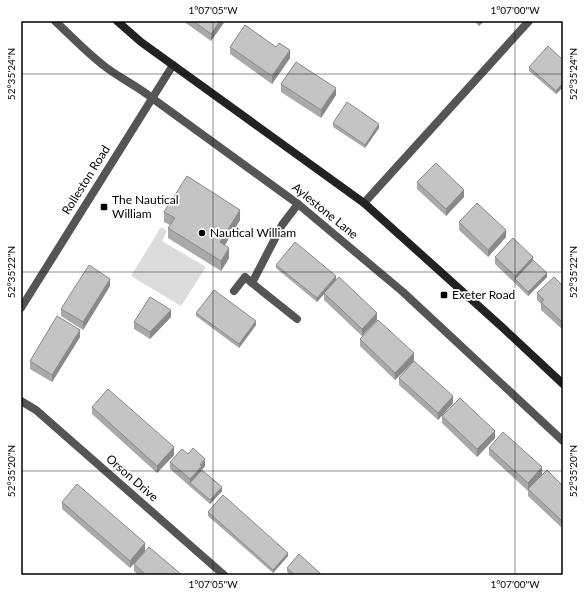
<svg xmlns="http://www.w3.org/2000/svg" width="584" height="596" font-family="Lato,sans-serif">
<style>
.green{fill:#dcdcdc}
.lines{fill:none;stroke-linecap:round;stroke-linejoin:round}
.minor{stroke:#555;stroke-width:8}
.secondary{stroke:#222;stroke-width:8}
.wall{fill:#a9a9a9}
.shaded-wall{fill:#898989}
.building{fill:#c4c4c4;stroke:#898989}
.ticks{fill:none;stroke:#000;stroke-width:1;stroke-opacity:0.45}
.poi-dot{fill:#000;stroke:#fff;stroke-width:1.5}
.labels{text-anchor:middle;stroke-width:3.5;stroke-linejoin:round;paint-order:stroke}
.street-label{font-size:12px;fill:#000;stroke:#fff}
.poi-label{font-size:12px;fill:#000;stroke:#fff;text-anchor:start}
.neatline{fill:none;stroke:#000;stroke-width:1.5}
.ticks-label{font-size:10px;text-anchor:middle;fill:#000}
</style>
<rect width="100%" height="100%" fill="#fff"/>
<path class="green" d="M161,227l6,4 -5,10 44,26 -25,39 -50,-30z"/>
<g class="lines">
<g class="minor">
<path d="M55,21c16,15 31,31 48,44 16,13 33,20 49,33l146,106 105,88 160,149"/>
<path d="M364,203l165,-182"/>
<path d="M234,291l11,-14 7,6"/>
<path d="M21,308l152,-243"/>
<path d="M297,319l-45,-36 30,-58 16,-21"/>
<path d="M21,401l15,9 188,165"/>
</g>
<path class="secondary" d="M117,21l24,21 223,161 138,124 61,57"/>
</g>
<g class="wall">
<path d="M183,21h42l-14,20z"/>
<path d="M474,21h10l-5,5z"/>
<path d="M230,47l60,11 -18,26 -42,-30z"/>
<path d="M563,60v27l-7,7 -27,-23v-4z"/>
<path d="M281,84l55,11 -15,23 -40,-26z"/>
<path d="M333,123l46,5 -14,20 -32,-21z"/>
<path d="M417,182l47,15 -18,19 -29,-27z"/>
<path d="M164,212l76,8 -15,25 4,13 -8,13 -53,-33v-10l2,-3 -6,-3z"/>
<path d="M459,222l47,15 -18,20 -29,-27z"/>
<path d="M495,257l38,3 14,17 -19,19 -33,-32z"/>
<path d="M276,265l60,15 -9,11 50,29 -15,16 -38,-36v-6l-7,8 -41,-34z"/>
<path d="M110,286l-27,44 -22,-14v-7z"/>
<path d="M563,286v44l-22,-20v-6l-4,-4v-7z"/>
<path d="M196,313l60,12 -17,23 -43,-32z"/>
<path d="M171,317l-21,22 -16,-10v-7z"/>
<path d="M80,337l-28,45 -22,-13v-8z"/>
<path d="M360,339l54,22 -19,19 -35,-34z"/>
<path d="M399,378l54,25 -15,17 -39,-35z"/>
<path d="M92,407l82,48 -17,18 -65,-59z"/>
<path d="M442,416l53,22 -18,19 -35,-34z"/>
<path d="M489,448l53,27 21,11 -1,42 -34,-32v-6v1l-39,-36z"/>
<path d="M188,454l17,12 -3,4 20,21 -12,13 -40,-35v-7z"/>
<path d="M62,502l83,49 -15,17 -68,-59z"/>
<path d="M208,512l80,44 -15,17 -65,-57z"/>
<path d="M134,564l48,11h-44l-4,-4z"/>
<path d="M287,568l35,7h-32l-3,-3z"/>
</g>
<g class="shaded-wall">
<path d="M220,21h5l-14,20v-7z"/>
<path d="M480,21h4l-5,5v-4z"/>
<path d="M290,50v8l-18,26v-8z"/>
<path d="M563,83v4l-7,7v-3z"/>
<path d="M336,88v7l-15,23v-8z"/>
<path d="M379,124v4l-14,20v-3z"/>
<path d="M464,190v7l-18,19v-7z"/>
<path d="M240,210v10l-20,33v-11z"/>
<path d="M506,230v7l-18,20v-7z"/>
<path d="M229,248v10l-8,13v-10z"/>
<path d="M533,257v7l-18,15v4v-7z"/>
<path d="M547,273v4l-19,19v-4z"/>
<path d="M336,276v4l-19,22v-4z"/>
<path d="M110,279v7l-27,44v-8z"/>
<path d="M171,310v7l-21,22v-7z"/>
<path d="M377,313v7l-15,16v-7z"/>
<path d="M256,321v4l-17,23v-4z"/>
<path d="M80,330v7l-28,45v-7z"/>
<path d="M414,353v8l-19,19v-7z"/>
<path d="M453,396v7l-15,17v-7z"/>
<path d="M495,431v7l-18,19v-8z"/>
<path d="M174,447v8l-17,18v-7z"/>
<path d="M205,459v7l-15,17v4v-8z"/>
<path d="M542,467v8l-14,16v-8z"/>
<path d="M222,487v4l-12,13v-4z"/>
<path d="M563,520v8h-1v-7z"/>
<path d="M145,543v8l-15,17v-7z"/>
<path d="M288,553v3l-15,17v-3z"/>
</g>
<g class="building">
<path d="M193,21h27l-9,13z"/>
<path d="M245,25l31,22 3,-4 11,7 -18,26 -42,-29z"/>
<path d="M548,46l15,14v23l-7,8 -27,-24z"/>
<path d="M296,62l40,26 -15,22 -40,-26z"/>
<path d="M347,102l32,22 -14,21 -32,-22z"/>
<path d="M436,163l28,27 -18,19 -29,-27z"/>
<path d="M187,176l53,34 -20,32 9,6 -8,13 -53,-33 7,-10 -11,-6z"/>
<path d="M477,203l29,27 -18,20 -29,-28z"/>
<path d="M513,238l20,19 -18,19 -20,-19z"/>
<path d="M295,242l41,34 -19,22 -41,-33z"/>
<path d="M533,260l14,13 -19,19 -13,-13z"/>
<path d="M89,265l21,14 -27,43 -22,-13z"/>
<path d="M339,277l38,36 -15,16 -38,-36z"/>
<path d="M554,277l9,9v37l-22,-21 3,-2 -7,-7z"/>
<path d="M214,290l42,31 -17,23 -43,-31z"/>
<path d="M150,297l21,13 -21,22 -16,-10z"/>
<path d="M57,316l23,14 -28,45 -22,-14z"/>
<path d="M378,320l36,33 -19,20 -35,-34z"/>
<path d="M414,361l39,35 -15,17 -39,-35z"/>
<path d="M108,389l66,58 -17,19 -65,-59z"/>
<path d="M460,398l35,33 -18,18 -35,-33z"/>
<path d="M503,432l39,35 -14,16 -39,-35z"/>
<path d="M193,448l12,11 -5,6 2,1 -12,13 -20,-17 12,-13 6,5z"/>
<path d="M202,470l20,17 -12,13 -20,-17z"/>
<path d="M547,470l16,16v34l-1,1 -34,-32z"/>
<path d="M77,484l68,59 -15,18 -68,-59z"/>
<path d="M223,495l65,58 -15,17 -65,-58z"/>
<path d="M149,547l33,28h-36l-12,-11z"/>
<path d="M299,554l23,21h-27l-8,-7z"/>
</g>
<path class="ticks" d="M213,21v554M515,21v554M21,74h542M21,272h542M21,471h542"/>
<g class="poi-dot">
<rect x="100" y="203" width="8" height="8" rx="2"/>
<circle cx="202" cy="233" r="4"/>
<rect x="440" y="291" width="8" height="8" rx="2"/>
</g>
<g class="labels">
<g class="street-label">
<text transform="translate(86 180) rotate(-58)" y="4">Rolleston Road</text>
<text transform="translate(325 211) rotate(39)" y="4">Aylestone Lane</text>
<text transform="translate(132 478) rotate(41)" y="4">Orson Drive</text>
</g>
<g class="poi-label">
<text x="112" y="204">The Nautical<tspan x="112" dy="14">William</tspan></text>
<text x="210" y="237">Nautical William</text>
<text x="452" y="299">Exeter Road</text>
</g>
</g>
<rect width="584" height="596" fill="none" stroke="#ffffff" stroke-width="44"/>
<rect x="22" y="22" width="540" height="552" class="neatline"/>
<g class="ticks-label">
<text x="213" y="14">1°07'05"W</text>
<text x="515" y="14">1°07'00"W</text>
<text transform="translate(11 74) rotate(-90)" y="4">52°35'24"N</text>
<text transform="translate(573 74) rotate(-90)" y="4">52°35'24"N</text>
<text transform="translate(11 272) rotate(-90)" y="4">52°35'22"N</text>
<text transform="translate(573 272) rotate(-90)" y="4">52°35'22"N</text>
<text transform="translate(11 471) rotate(-90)" y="4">52°35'20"N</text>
<text transform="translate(573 471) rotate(-90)" y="4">52°35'20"N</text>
<text x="213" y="588">1°07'05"W</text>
<text x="515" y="588">1°07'00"W</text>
</g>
</svg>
